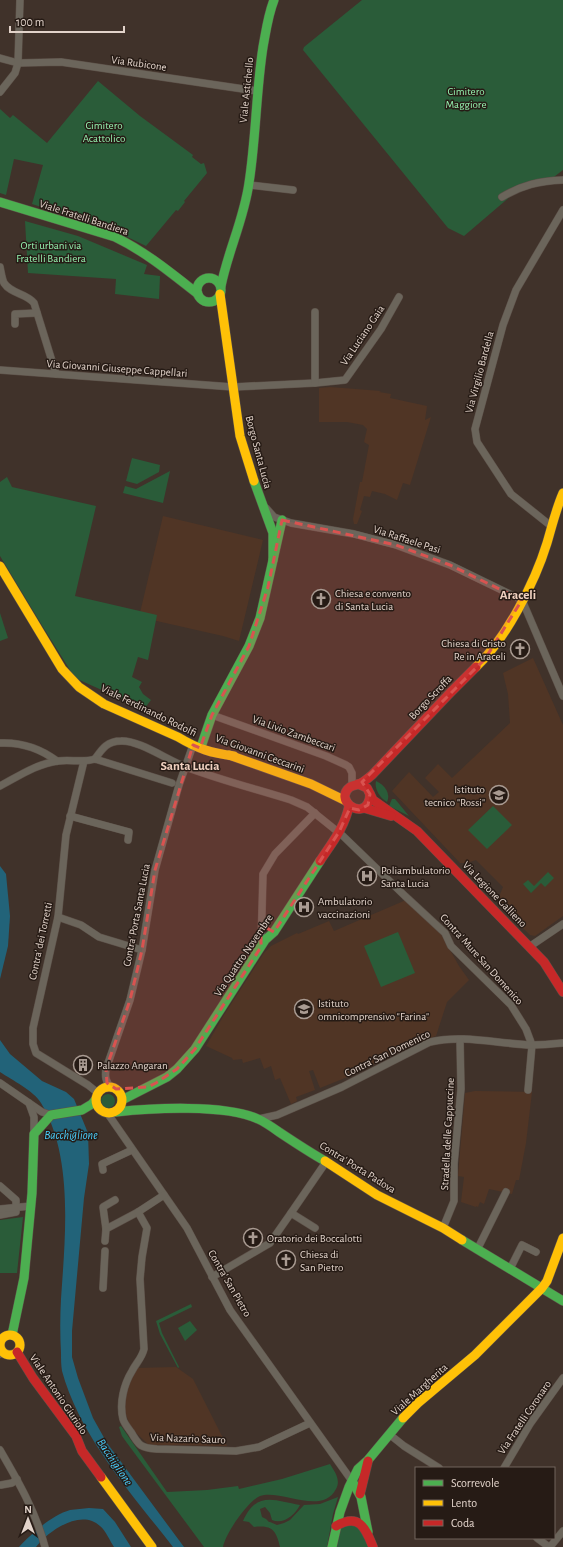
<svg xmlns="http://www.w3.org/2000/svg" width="563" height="1547" font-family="'Alegreya Sans',sans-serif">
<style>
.built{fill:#503525}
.green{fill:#2a5c39}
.water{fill:#226379}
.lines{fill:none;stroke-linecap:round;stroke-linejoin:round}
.street-casing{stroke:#5c5048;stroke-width:8}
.fast-casing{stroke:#5c5048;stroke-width:10}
.slow-casing{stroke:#5c5048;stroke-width:10}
.jam-casing{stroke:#5c5048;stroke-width:10}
.street{stroke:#6b655b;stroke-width:7}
.fast{stroke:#4caf50;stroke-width:9}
.slow{stroke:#ffc107;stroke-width:9}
.jam{stroke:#c62828;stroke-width:9}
.marked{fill:#d95350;fill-opacity:0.2;stroke:#d95350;stroke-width:3;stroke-dasharray:8 5;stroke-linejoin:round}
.labels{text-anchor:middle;stroke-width:3;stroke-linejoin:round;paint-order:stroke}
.street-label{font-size:11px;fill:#e2d3ca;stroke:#261b15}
.park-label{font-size:11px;fill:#96f4b1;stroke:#261b15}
.poi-label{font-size:11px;fill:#e2d3ca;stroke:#261b15;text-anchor:start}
.water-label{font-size:12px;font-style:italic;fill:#4acffd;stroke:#261b15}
.quarter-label{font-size:13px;font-weight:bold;fill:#f0d1c0;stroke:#261b15}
</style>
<rect width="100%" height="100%" fill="#40322a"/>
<g class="built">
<path d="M330,387l51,4 -2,1 12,2 -1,4 37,8 -2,14 6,-3 -21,68 -7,-2 -6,17 -12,-6 -13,-3 -2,6 -6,-1 -4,14 2,1 -5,13h-3l-1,-5 7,-37h2l7,-37 -5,-3 3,-13 -4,-4 -16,-3h-28v-34z"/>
<path d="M163,516l100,24 -24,101 -16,-5 -84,-19z"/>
<path d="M533,658l30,67v191l-28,20 -5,-1 -31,-31 -1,-5 5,-12 -27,-27 -9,3h-7l-68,-72 17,-19 24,25 6,-5 -14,-14 13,-14 14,14 58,-55 -2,-29 -5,-21z"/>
<path d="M406,900l35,34 18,32 10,14 -22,22 -11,34 -39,16 -42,22 -35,14 -7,-18 -4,1 6,19 -19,7 1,4 -6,3 -11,-26 -5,2 -4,-14 -7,3 -4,-11 -17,5 -1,-4 -9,1 -1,-2 -26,-12 18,-31 40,-62 7,-7 26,-13 1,1 31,-13 5,10z"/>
<path d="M475,1091l57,1 -6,51 -7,37h-3l-4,14 -23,-5 -5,15 -4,-2 -2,5 -2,-1v1l-15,-5 3,-25 -6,-1 7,-83z"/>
<path d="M176,1367l17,12 34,67 -78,-1 -15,-14 -4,-6 -5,-13 -2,-14 12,-30z"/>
</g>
<g class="green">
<path d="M362,0h201v170l-17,13 -27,6 -55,47 -16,-8 -145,-178 1,-3z"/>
<path d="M98,81l42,35 53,39 -1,2 9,7 3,-1 3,10 -23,28 1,1 -7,9 -2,-1 -30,36 -31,-15 -83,-27 11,-39 -29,-6 -8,36 -6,-2v-84l10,9 3,-3 34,28z"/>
<path d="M25,221l53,15 69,29 -3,9 16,2 -1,23 -44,-5 1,-15 -88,-6z"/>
<path d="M132,458l28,7 -1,7 -22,12 -11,-3z"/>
<path d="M170,471l-7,32 -40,-10 2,-7 11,3z"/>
<path d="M7,477l5,10 84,19 -21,90 82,19 -9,45 -10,-3 -6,20 10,5 -3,5 4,7 8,6 -7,9 -69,-31 -32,-51 -43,-71v-74z"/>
<path d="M0,613l8,25 -8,3z"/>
<path d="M376,781c9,4 15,13 11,21 -7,-4 -13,-13 -11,-21z"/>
<path d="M392,799h3l14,17 -20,-10z"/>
<path d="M493,806l19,19 -25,24 -19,-19z"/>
<path d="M548,872l6,6 -9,9 -4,-4 -10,10 -8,-9 5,-4 6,6z"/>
<path d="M398,932l17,41 -34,14 -17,-41z"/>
<circle cx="108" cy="1101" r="7"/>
<path d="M23,1217l-6,56h-17v-53z"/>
<path d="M191,1304l1,3 -33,16 3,10 17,34 -1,1 -18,-34 -4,-13z"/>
<path d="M190,1321l7,9 -12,11 -7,-13z"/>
<path d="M121,1426l46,66 40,-2 31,-4 1,3 43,-10 48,-15c5,8 11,16 6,25 -14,27 -55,0 -76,7 -12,5 -35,38 -37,51h-19l-77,-104 -5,-7 -3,-9z"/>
<path d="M338,1497l-5,17 -6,33h-47c-4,-17 -8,-22 -26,-20l-5,-5 -6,-1c14,-31 32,-20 57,-16 -5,10 -17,20 -28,15l-2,-7 -5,-6 -5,2 2,8 4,2 3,3h1l7,3 7,-2 6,-3 14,-15 16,-1z"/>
<path d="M347,1523l12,4 9,20h-32l3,-17z"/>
</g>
<g class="water">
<path d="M0,866l6,8 4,42 -2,30 -8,33z"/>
<path d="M0,1040l10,14 32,27 24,11 8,7 14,34 1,31 -5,34 -12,133v26l6,21 15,40 14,25 77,104h-11c-41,-53 -93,-110 -111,-176 -1,-6 -1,-12 -1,-18 -1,-18 -1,-36 0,-54 4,-61 13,-142 -20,-196 -7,-12 -29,-23 -41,-31z"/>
<path d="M89,1508l14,1 12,13 16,25h-17c-4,-6 -8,-16 -14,-21 -19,-18 -52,5 -64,21h-17c12,-13 33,-32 51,-37 6,-1 13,-1 19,-2z"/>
</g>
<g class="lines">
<defs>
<g id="street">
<path d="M0,58l18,5 43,-1 196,29"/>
<path d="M0,92l15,-19 3,-10 2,-63"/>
<path d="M249,185l44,5"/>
<path d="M502,197c20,-12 37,-16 61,-17"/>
<path d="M0,267c1,5 2,12 4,16 7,11 22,10 30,20l22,71"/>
<path d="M15,324v-10l22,-1"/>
<path d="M0,370l233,17 82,-4 30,-3 36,-51 18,-32"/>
<path d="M315,383v-71"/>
<path d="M266,508l8,9 17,6 63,11 42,11 54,20 72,35 41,96"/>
<path d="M551,526l-40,-32 -34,-52 -2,-13 28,-104 13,-35 47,-80"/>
<path d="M212,715l114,41 20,9 3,2 3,6v13"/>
<path d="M0,743c21,-1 41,6 57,18"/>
<path d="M95,759c7,-10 12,-18 26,-18 18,-1 46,19 65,26 34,13 70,22 105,33l16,7 36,29 62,60 40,37 6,13 60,59 15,24 6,16 -4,45"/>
<path d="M95,759l77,24"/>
<path d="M84,761l-18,74 -8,82 -25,111v16l3,9 52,32 10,8"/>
<path d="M0,786c19,-10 36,-22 58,-25 12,-2 25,2 37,-2"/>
<path d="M70,816l59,16 -1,8"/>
<path d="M58,917l23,8 18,12 43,13"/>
<path d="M261,947l2,-73 12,-20 40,-41"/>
<path d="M529,947l34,-23"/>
<path d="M0,1083l42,29 9,3"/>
<path d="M112,1088c-7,-6 -7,-12 -6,-19l24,-69 12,-50 13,-80 24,-85 14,-40"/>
<path d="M29,1103l5,14v17"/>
<path d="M108,1114l79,114 43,82 122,171"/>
<path d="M259,1119l18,-4 65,-28 88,-45c33,-8 68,2 102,3 10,0 21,-1 31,-2"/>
<path d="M103,1170l-1,-6 30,-14"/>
<path d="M0,1186l16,14v12l-16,3"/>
<path d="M115,1200l-12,7 3,22 32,-17 26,-17"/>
<path d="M0,1209l31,-3"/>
<path d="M138,1212l9,16 -5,29 -2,22 4,70c-2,9 -8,14 -12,22 -8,13 -13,32 -9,48 1,4 5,9 8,13 8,14 10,16 26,17l79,2 23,-4 51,-24"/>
<path d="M291,1213l35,-51"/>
<path d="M443,1228l11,-27v-37l7,-75 -1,-49"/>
<path d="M105,1241l1,-12"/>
<path d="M478,1248l28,-56"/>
<path d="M510,1269l12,-24 14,7"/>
<path d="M212,1277l58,-34 21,-30 24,15"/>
<path d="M103,1288l2,-37"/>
<path d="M0,1354l2,-3"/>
<path d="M389,1434l15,12 35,22"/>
<path d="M0,1450c18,31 36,62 45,97"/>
<path d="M504,1468l26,-44 33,-46"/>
<path d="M1,1485l11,-2 5,-4"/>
<path d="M537,1538l12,9"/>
<path d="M550,1547l13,-16"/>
</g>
<g id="fast">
<path d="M0,202l115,35c31,15 56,36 83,57"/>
<circle cx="209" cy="290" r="12"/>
<path d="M221,286c7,-35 23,-67 28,-103 7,-45 7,-91 14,-136 3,-16 5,-32 11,-47"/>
<path d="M254,481l19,52v27"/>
<path d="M202,744l10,-29 37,-69 11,-28 22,-98"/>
<path d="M122,1100l45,-23 10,-8 18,-20 70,-109 9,-8 46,-71"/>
<path d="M116,1112c36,-4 109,-8 142,7 7,3 14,8 21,13 15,10 30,20 46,29"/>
<path d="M462,1240l101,61"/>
<path d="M12,1335l12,-57 8,-85 2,-59 17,-19 31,-5 10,-6 4,-5"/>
<path d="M352,1481l9,16 7,35"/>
<path d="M332,1547l8,-35 9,-25 9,-18 10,-9 35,-42"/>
</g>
<g id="slow">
<path d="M220,294l20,142 14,45"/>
<path d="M0,566l62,103 17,18 25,17 74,33c20,12 33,16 56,19"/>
<path d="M476,667c30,-28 59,-85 71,-124 5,-17 9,-34 16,-50"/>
<path d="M229,755l82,29 35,17"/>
<circle cx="109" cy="1100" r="13"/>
<path d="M325,1161l52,34 66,33 19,12"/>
<circle cx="10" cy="1345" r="10"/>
<path d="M403,1418l15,-15 57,-48 67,-67 5,-7 16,-43"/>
<path d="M101,1477l51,70"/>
</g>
<g id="jam">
<path d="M358,784l9,4 6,12 44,31 127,131 19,30"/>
<path d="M370,794c0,3 -1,7 -2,9 -8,16 -34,-4 -18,-16 3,-2 6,-2 9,-3 5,-2 9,-6 13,-9l78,-82 26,-26"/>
<path d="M364,808l27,8"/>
<path d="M320,861c11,-17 25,-34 29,-55"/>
<path d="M17,1352l16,26 43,58 6,15 19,26"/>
<path d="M360,1494l8,-33"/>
<path d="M336,1526c23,-13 29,1 37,21"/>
</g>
</defs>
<use href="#street" class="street-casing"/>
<use href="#fast" class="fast-casing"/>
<use href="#slow" class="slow-casing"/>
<use href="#jam" class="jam-casing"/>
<use href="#street" class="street"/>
<use href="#fast" class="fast"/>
<use href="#slow" class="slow"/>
<use href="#jam" class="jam"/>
</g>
<path class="marked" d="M282,520l114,25 54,20 72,35 -37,59 -123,123 8,12 -2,11 -9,5 -9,-2 -11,24 -65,100 -13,-7v22l-66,102 -18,20 -21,14 -8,4 -32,2 -9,-6 -1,-14 24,-69 12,-50 13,-80 38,-125 7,3 12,-33 37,-69 19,-59z"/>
<defs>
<symbol id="church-ring" viewBox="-11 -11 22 22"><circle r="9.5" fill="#261b15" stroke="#a99b92" stroke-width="1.5"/><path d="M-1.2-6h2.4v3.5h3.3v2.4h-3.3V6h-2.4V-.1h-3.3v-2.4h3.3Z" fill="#a99b92"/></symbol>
<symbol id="school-ring" viewBox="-11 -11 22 22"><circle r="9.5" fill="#261b15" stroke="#a99b92" stroke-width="1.5"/><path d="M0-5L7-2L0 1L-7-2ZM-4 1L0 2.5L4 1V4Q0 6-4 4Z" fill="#a99b92"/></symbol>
<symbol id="hospital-ring" viewBox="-11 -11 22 22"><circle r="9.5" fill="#261b15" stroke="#a99b92" stroke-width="1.5"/><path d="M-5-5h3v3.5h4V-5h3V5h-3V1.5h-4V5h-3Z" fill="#a99b92"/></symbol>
<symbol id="building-ring" viewBox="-11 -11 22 22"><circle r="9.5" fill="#261b15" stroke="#a99b92" stroke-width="1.5"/><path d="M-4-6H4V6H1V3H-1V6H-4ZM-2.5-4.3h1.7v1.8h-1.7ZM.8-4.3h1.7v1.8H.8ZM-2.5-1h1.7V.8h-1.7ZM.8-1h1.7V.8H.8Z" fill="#a99b92"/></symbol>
</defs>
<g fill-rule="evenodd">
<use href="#church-ring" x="310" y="588" width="22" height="22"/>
<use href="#church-ring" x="509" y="638" width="22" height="22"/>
<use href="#school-ring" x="488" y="784" width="22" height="22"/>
<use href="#hospital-ring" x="356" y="865" width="22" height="22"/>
<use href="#hospital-ring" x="293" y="896" width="22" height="22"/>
<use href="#school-ring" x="293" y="998" width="22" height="22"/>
<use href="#building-ring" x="72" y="1054" width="22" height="22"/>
<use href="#church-ring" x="242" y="1227" width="22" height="22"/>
<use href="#church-ring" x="275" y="1249" width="22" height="22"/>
</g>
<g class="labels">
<g class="street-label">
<text transform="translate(139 63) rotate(8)" y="4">Via Rubicone</text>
<text transform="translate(246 90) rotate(-84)" y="4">Viale Astichello</text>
<text transform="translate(84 217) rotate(18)" y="4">Viale Fratelli Bandiera</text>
<text transform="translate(362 335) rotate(-56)" y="4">Via Luciano Gaia</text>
<text transform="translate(117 368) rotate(4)" y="4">Via Giovanni Giuseppe Cappellari</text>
<text transform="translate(479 372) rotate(-75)" y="4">Via Virgilio Bardella</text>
<text transform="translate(259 452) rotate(75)" y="4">Borgo Santa Lucia</text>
<text transform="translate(407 539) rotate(18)" y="4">Via Raffaele Pasi</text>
<text transform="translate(430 697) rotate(-46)" y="4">Borgo Scroffa</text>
<text transform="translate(149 710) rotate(26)" y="4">Viale Ferdinando Rodolfi</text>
<text transform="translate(294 733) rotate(20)" y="4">Via Livio Zambeccari</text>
<text transform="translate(260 753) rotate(20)" y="4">Via Giovanni Ceccarini</text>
<text transform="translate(495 894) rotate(46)" y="4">Via Legione Gallieno</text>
<text transform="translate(136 915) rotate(-79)" y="4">Contra' Porta Santa Lucia</text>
<text transform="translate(40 941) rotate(-78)" y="4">Contra' dei Torretti</text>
<text transform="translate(243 955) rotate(-56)" y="4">Via Quattro Novembre</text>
<text transform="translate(482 959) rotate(48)" y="4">Contra' Mure San Domenico</text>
<text transform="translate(387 1053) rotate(-26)" y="4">Contra' San Domenico</text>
<text transform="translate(447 1134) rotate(-87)" y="4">Stradella delle Cappuccine</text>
<text transform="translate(358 1167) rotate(32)" y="4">Contra' Porta Padova</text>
<text transform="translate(230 1283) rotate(60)" y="4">Contra' San Pietro</text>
<text transform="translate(419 1389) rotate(-42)" y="4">Viale Margherita</text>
<text transform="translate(59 1394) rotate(56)" y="4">Viale Antonio Giuriolo</text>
<text transform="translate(524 1417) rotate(-56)" y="4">Via Fratelli Coronaro</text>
<text transform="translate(188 1438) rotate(2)" y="4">Via Nazario Sauro</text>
</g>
<g class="park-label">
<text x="466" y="95">Cimitero<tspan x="466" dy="13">Maggiore</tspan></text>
<text x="104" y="129">Cimitero<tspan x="104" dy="13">Acattolico</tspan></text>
<text x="51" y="249">Orti urbani via<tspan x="51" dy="13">Fratelli Bandiera</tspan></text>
</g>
<g class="poi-label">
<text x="335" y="597">Chiesa e convento<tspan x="335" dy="13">di Santa Lucia</tspan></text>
<text x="506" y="647" text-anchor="end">Chiesa di Cristo<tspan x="506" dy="13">Re in Araceli</tspan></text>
<text x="485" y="793" text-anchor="end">Istituto<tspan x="485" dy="13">tecnico "Rossi"</tspan></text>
<text x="381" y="874">Poliambulatorio<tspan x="381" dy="13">Santa Lucia</tspan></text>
<text x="318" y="905">Ambulatorio<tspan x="318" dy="13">vaccinazioni</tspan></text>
<text x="318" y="1007">Istituto<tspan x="318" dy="13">omnicomprensivo "Farina"</tspan></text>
<text x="97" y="1069">Palazzo Angaran</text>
<text x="267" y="1242">Oratorio dei Boccalotti</text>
<text x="300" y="1258">Chiesa di<tspan x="300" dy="13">San Pietro</tspan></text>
</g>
<g class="water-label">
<text x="71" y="1139">Bacchiglione</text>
<text transform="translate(115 1462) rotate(56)" y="4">Bacchiglione</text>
</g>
<g class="quarter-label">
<text x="518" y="599">Araceli</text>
<text x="190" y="770">Santa Lucia</text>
</g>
</g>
<rect x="415" y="1467" width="140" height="72" fill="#261b15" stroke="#71655d"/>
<rect x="423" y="1480" width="20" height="6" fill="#4caf50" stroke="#71655d"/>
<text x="451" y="1487" font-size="12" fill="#e2d3ca">Scorrevole</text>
<rect x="423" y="1500" width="20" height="6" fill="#ffc107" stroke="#71655d"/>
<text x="451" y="1507" font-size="12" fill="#e2d3ca">Lento</text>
<rect x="423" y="1520" width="20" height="6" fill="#c62828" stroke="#71655d"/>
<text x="451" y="1527" font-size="12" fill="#e2d3ca">Coda</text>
<g transform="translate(28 1519)" stroke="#261b15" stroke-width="3" paint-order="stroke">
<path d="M0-3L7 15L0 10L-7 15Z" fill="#e2d3ca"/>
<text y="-6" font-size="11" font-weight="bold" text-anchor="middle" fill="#e2d3ca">N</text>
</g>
<path d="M10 26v6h114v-6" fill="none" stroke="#e2d3ca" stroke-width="2"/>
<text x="16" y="26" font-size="12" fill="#e2d3ca" stroke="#261b15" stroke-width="3" paint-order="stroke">100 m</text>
</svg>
